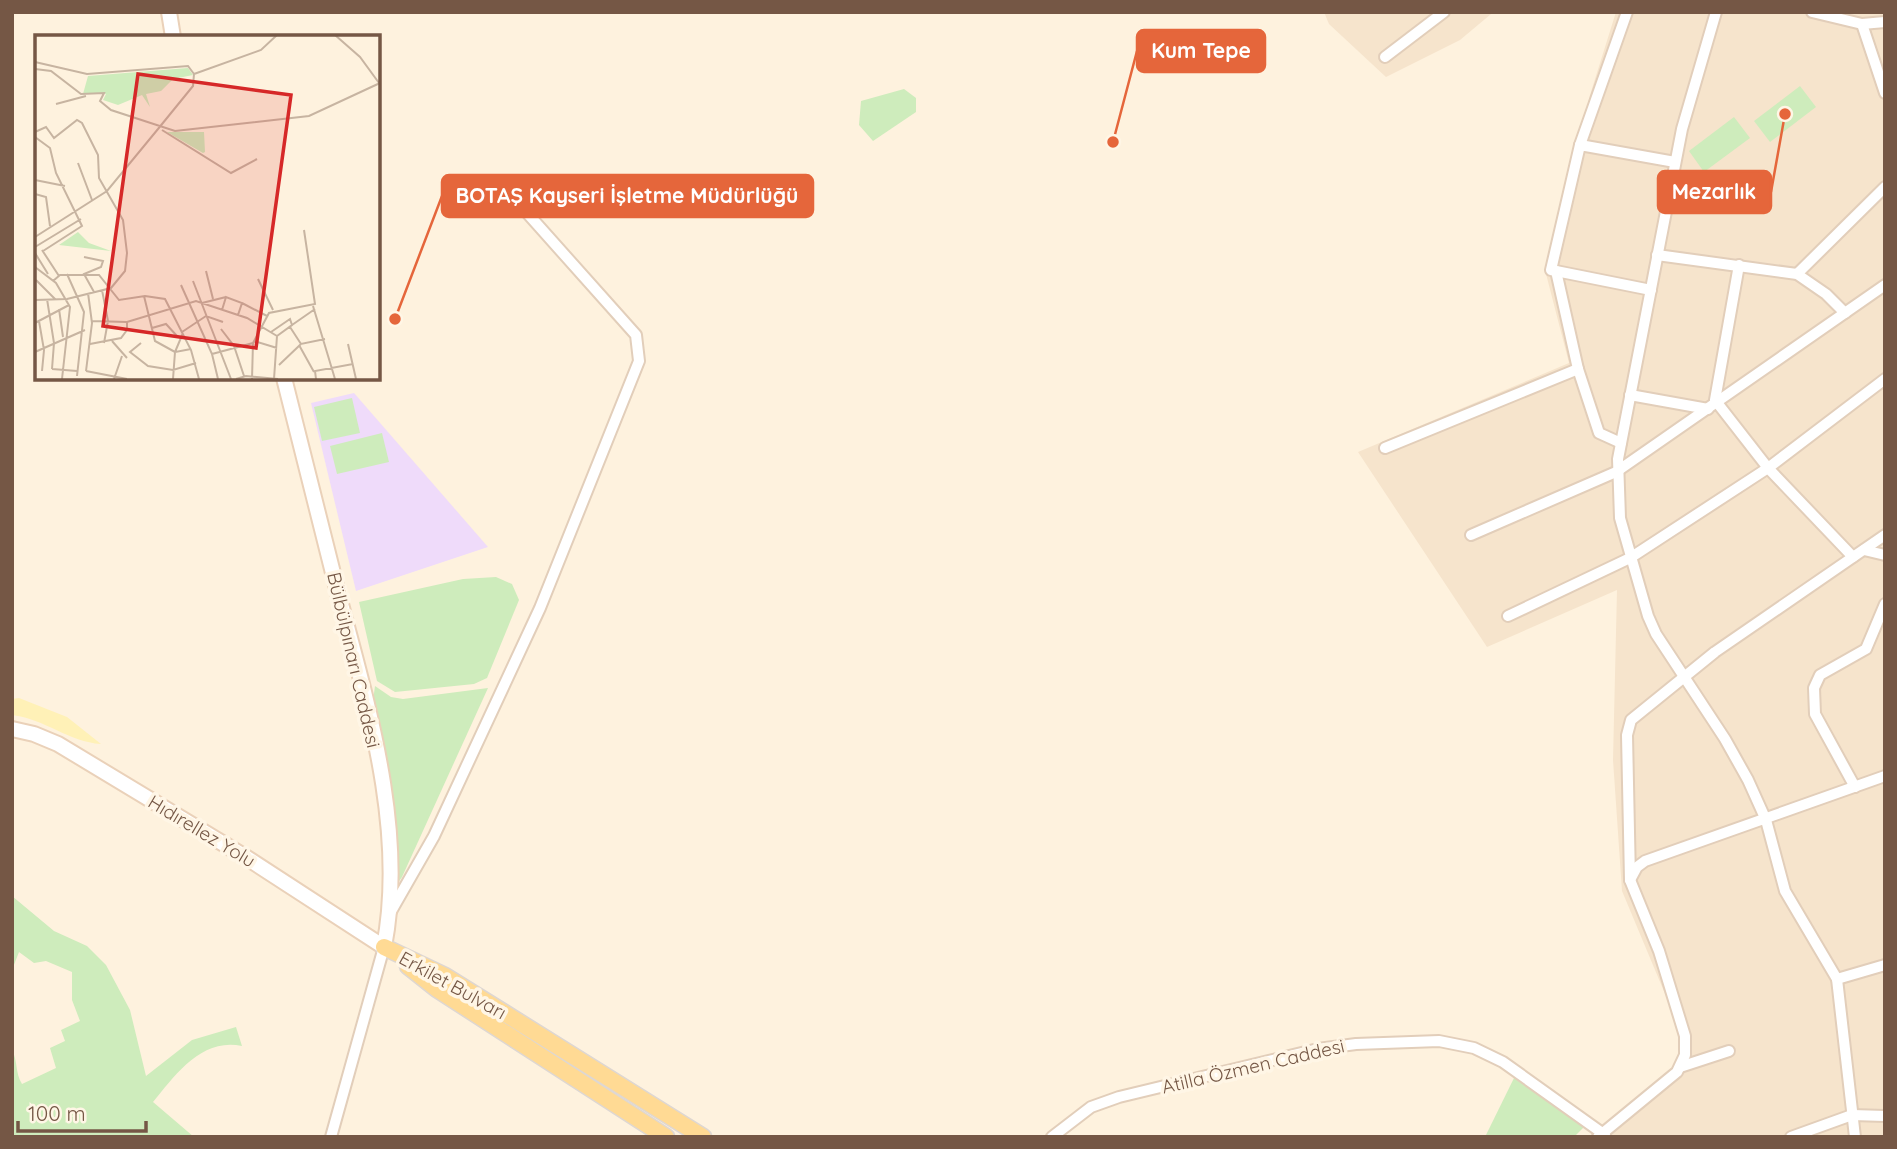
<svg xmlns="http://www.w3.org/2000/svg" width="1897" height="1149" font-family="Quicksand,sans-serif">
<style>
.residential{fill:#f6e4cc}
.education{fill:#efdbfa}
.green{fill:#ceecbc}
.sand{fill:#fff1b7}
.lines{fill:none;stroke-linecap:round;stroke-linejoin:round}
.street-casing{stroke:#e2ceba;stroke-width:14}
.secondary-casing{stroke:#ead1b9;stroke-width:18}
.primary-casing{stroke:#ded7d2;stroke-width:19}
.street{stroke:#fff;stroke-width:10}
.secondary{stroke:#fff;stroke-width:14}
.primary{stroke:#ffda94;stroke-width:16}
.labels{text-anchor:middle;stroke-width:7;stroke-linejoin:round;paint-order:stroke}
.street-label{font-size:19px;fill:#755745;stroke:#fff6e6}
.inset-road{fill:none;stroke:#c7b4a1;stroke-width:2}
.view{fill:#d62828;fill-opacity:0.15;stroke:#d62828;stroke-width:3.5}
.inset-edge{fill:none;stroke:#755745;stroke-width:3.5}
.leader{fill:none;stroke:#e5663b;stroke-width:2.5}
.callout-dot{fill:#e5663b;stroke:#fff6e6;stroke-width:2.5}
.callout{fill:#e5663b;stroke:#e5663b;stroke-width:2.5}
.callout-label{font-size:21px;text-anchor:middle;font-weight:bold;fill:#fff}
</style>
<rect width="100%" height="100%" fill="#fef2de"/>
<g class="residential">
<path d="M1324,12h166l1,2 -31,26 -74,37 -57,-53z"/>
<path d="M1616,12h269v1125h-280l7,-18 61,-52 7,-15v-14l-12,-37 -46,-110 -9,-131 4,-170 -130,57 -129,-195 211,-89 -24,-93 45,-175z"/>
</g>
<path class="education" d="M354,393l134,154 -132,44 -45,-188z"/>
<g class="green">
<path d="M1800,86l16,21 -46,35 -16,-21z"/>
<path d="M904,89l12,9v14l-43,29 -14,-16 2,-24z"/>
<path d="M1734,117l16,21 -46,34 -15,-21z"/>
<path d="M352,398l8,35 -38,8 -8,-34z"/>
<path d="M382,433l7,29 -52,12 -7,-28z"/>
<path d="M496,577l16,7 7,16 -32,78 -13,6 -79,8 -18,-11 -18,-79 104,-23z"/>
<path d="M375,686l16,11 12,2 85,-11 -86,189 -13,18 -19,-172z"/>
<path d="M12,896l42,35 33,15 19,19 24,45 16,66 46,-36 44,-13 6,19c-40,-9 -67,29 -89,56l41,35h-182v-87c6,11 3,23 10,34l34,-16 -6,-20 15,-7 -4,-11 19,-9 -8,-21v-28l-26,-11 -12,2 -15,-11 -7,18z"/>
<path d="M1515,1076l69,51 -10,10h-89z"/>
</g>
<path class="sand" d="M19,698l48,19 34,27c-32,-2 -56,-25 -89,-29v-16z"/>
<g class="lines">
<defs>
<g id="street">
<path d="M1716,12l-34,117 -64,330 2,59 28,98 8,18 69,105 23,41 18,40 19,71 52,88 18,158"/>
<path d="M1812,12l50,12 23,-2"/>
<path d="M1862,24l23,69"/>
<path d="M1385,57l59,-45"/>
<path d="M1580,145l47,-133"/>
<path d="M1657,255l140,19 29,20 19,19"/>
<path d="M1739,265l-24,135 53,68 85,89"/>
<path d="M1556,271l22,98 21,64 22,10"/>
<path d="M1797,274l88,-87"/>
<path d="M1651,290l-100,-20 29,-125 95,17"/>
<path d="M1630,395l78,14"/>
<path d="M1385,448l193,-79"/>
<path d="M1471,535l145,-63 269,-187"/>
<path d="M1864,550l21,5"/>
<path d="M1508,616l122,-58 138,-90 117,-89"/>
<path d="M1855,787l-40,-73 -1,-26 6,-13 46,-26 19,-45"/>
<path d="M1630,880l7,-13 8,-6 240,-85"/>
<path d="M390,913l44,-77 106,-228 99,-247 -3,-26 -133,-149"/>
<path d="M1837,979l48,-14"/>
<path d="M1680,1067l49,-16"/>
<path d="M331,1137l53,-190"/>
<path d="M1052,1137l39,-30 28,-10 199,-48 38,-5 83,-3 35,7 29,14 102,73"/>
<path d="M1598,1137l79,-65 8,-17v-19l-26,-85 -29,-71 -3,-145 4,-15 84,-68 170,-117"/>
<path d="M1791,1137l61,-22 33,1"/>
</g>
<g id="secondary">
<path d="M169,12l4,25"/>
<path d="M12,729l22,5 24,10 189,114 137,89c23,-119 -18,-247 -48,-362 -18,-69 -34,-138 -52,-207"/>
</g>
<g id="primary">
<path d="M384,947l61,29 258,161"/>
<path d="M408,966l29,23 229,148"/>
</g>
</defs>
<use href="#street" class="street-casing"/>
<use href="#secondary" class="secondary-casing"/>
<use href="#primary" class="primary-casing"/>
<use href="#street" class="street"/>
<use href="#secondary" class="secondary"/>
<use href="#primary" class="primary"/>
</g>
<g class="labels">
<g class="street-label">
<text transform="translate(354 660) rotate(77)" y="7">Bülbülpınarı Caddesi</text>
<text transform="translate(202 831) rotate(31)" y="7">Hıdırellez Yolu</text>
<text transform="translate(453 985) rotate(29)" y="7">Erkilet Bulvarı</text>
<text transform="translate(1253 1066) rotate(-13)" y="7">Atilla Özmen Caddesi</text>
</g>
</g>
<g transform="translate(35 35)">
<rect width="345" height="345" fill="#fef2de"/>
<path d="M153,33l5,7 -20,4 -12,12 -15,3 4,13 -8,-12 -24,10 -15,-5 3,-6h-23l5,-18zM132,97h37l1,20 -2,1zM43,197l11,11 22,8 -52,-6z" fill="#ceecbc"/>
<path class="inset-road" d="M300,0l25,22 19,26M0,27l52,12 101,-8 6,8 -1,12 -35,43M0,34l16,2 30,23 23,-1 -4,8 11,9 64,21 134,-15 71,-33M159,39l67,-24 16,-15M21,69l30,-8M127,95l69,43 26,-14M0,97l11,-5 8,11 23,-18 5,3 16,32 1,23 24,42 4,33 -2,18 -14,17 -44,11 -32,1M0,102l15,11 6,25 26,53 -39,25M43,128l14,37M0,145l30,6M0,159l11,3 4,29M0,202l72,-46 51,-62M0,212l46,-28M7,215l17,26M0,218l13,21M49,222l19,4 -2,6 -17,7 10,18M0,232l21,16 14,24 -8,72M171,236l7,28M32,239l17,38 -7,64M223,244l15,31M1,245l19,19M18,246l7,-6h39l20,25 26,-4 20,3 26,51 8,29M158,246l38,98M146,250l31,69 6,25M67,255l6,31 -4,22M109,261l11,45 20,11 8,-19M12,264l7,44 -2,26M167,268l24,-6M207,268l25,13M278,271l22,73M24,274l4,28M187,275l4,-13 16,6 -4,12M4,286l5,29 -2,21M57,286l35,1 69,-21 51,17 30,18M0,288l34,-18M257,290l23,-16M255,292l11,17 24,-5M117,293l14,-4 11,12M186,294l13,17 10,30M147,297l24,-16 17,6M236,297l19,-13 2,6 -15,11M77,306l15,17M219,306l23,7M106,308l-11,9 18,14 25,4 23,-7M55,309l31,-6 6,-8v-8M313,309l8,35M264,310l15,27M0,317l50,-22M177,319l41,-11M244,330l22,-21M17,334l25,2M51,336l6,-48 -4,-30M51,336l41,8M79,344l8,-23M138,344l2,-27 16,-3M201,344l10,-3 32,3M217,344l1,-36 16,-30 46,-9 -11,-74M239,344l3,-43M281,344l-1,-8 38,-7"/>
<path class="view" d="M103,39l153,21 -35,253 -153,-22z"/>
<rect width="345" height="345" class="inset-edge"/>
</g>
<path class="leader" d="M1113 142L1137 51M1785 114L1771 192M395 319L442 196"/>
<g class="callout-dot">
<circle cx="1113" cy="142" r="7"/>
<circle cx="1785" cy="114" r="7"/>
<circle cx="395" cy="319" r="7"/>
</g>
<g class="callout">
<rect x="1137" y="30" width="128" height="42" rx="7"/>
<rect x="1658" y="171" width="113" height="42" rx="7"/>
<rect x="442" y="175" width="371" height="42" rx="7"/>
</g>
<g class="callout-label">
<text x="1201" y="58">Kum Tepe</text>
<text x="1714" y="199">Mezarlık</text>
<text x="627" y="203">BOTAŞ Kayseri İşletme Müdürlüğü</text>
</g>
<rect width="1897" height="1149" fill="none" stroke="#755745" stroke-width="28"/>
<path d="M18 1121v10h128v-10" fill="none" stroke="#755745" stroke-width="3.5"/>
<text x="28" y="1121" font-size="21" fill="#755745" stroke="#fff6e6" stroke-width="5" paint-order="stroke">100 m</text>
</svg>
